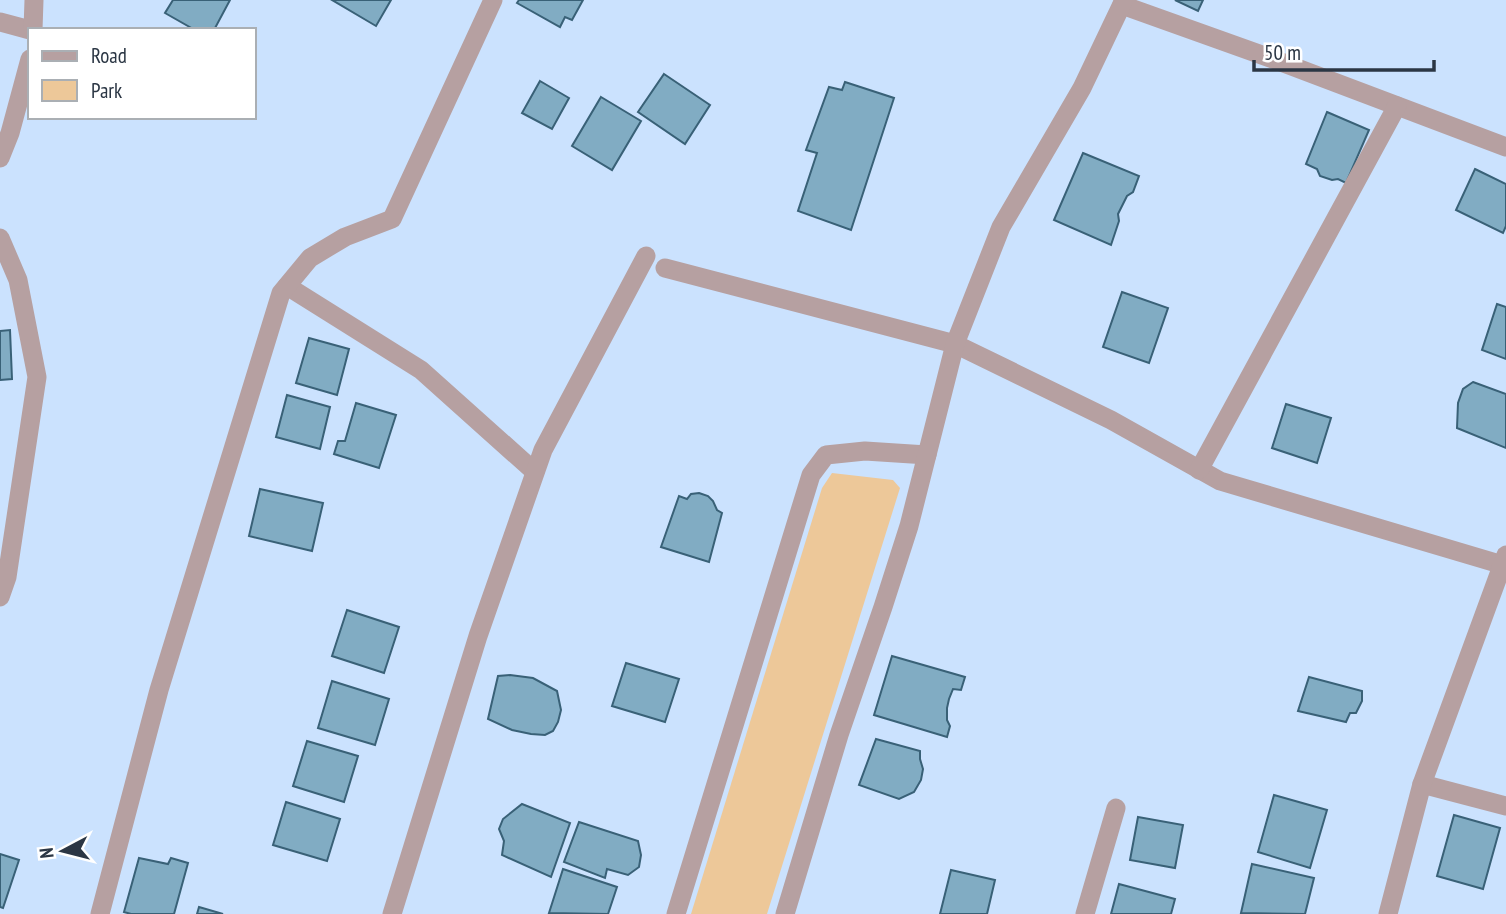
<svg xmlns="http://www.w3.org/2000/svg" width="1506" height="914" font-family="'PT Sans Narrow',sans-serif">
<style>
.green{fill:#edc899}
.building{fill:#81acc3;stroke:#396177;stroke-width:2}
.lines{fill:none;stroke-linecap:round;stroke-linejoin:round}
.minor{stroke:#b6a0a1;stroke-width:19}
</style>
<rect width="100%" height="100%" fill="#cbe2fe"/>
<path class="green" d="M832,473l61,7 7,8 -133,426h-76l131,-426z"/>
<g class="building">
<path d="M173,0h57l-16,30h-19l-30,-17z"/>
<path d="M332,0h59l-15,26z"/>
<path d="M519,0h64l-11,20 -7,-3 -5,10 -43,-24z"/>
<path d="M1175,0h28l-5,11z"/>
<path d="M664,74l46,31 -25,39 -47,-32z"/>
<path d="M540,81l29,17 -17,31 -30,-16z"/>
<path d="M845,82l49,16 -43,132 -53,-19 19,-58 -11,-3 23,-63 13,3z"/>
<path d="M601,97l40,24 -29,49 -40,-24z"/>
<path d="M1327,112l42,18 -23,53 -8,-4 -6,1 -12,-4 -3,-7 -11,-5z"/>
<path d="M1083,153l56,23 -6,16 -6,4 -9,18 1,7 -8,24 -57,-25z"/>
<path d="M1475,169l31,15v42l-3,7 -47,-23z"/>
<path d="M1122,292l46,16 -19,55 -46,-16z"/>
<path d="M1497,304l9,3v52l-24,-9z"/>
<path d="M10,330l2,49 -12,1v-49z"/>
<path d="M309,338l40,11 -12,46 -41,-12z"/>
<path d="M1473,382l33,12v54l-49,-20 1,-25 5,-14z"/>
<path d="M287,395l43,12 -10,42 -44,-12z"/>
<path d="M356,403l40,12 -17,53 -45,-14 4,-13h7z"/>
<path d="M1286,404l45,14 -14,45 -45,-15z"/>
<path d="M260,489l63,14 -11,48 -63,-15z"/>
<path d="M699,493l9,3 5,5 4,9 5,3 -13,49 -48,-15 18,-51 8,3 4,-5z"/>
<path d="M347,610l52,17 -15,46 -52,-17z"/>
<path d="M892,656l73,21 -4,13 -8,-1 -4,10 -2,9v12l3,6 -3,11 -73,-22z"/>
<path d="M626,663l53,16 -14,43 -53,-16z"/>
<path d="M510,675l23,3 24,13 4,19 -3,12 -5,9 -8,4 -14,-1 -19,-4 -24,-11 10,-43z"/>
<path d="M1309,677l53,14v10l-6,12h-6l-4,9 -48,-11z"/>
<path d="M332,681l57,18 -14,46 -57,-17z"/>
<path d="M876,739l44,12v8l3,10 -2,11 -7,12 -15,7 -40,-14z"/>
<path d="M307,741l51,15 -14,46 -51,-16z"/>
<path d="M1274,795l53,15 -17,58 -52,-16z"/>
<path d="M286,802l54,17 -13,42 -54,-16z"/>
<path d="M522,804l48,19 -19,54 -49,-22 2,-14 -5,-12 4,-10z"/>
<path d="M1454,815l46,13 -17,61 -46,-13z"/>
<path d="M1138,817l45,8 -8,43 -45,-8z"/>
<path d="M579,822l59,19 3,14 -2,12 -11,8 -21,-6 -2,9 -41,-16z"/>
<path d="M0,854l19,6 -16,48 -3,-1z"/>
<path d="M139,858l29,6 3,-6 17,5 -14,51h-43l-7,-2z"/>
<path d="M1252,864l62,14 -9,36 -64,-1z"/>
<path d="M563,869l54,18 -9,27 -59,-1z"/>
<path d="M951,870l44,10 -8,34h-47z"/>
<path d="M1119,884l56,15 -4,15h-60z"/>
<path d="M199,907l24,7h-26z"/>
</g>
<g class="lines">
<g class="minor">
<path d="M1122,5l151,54 233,88"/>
<path d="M0,22l30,8"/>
<path d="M33,30l1,-30"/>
<path d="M0,158l10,-25 20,-74"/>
<path d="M0,238l18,42 19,97 -30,200 -7,20"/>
<path d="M665,268l290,76 156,76 109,61 283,84"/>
<path d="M287,286l134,84 114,102"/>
<path d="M1199,470l198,-364"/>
<path d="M1422,784l84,22"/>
<path d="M100,914l59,-224 122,-397 29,-35 35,-21 47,-18 101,-219"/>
<path d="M392,914l86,-278 65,-186 103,-194"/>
<path d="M676,914l135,-439 15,-20 39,-4 62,4"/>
<path d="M785,914l54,-179 44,-128 26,-81 46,-182 46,-117 81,-139 42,-88"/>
<path d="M1085,914l31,-106"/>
<path d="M1388,914l34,-130 84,-229"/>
</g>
</g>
<rect x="28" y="28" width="228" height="91" fill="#ffffff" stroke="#aaafb4" stroke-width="2"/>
<rect x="42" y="51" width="35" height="10" fill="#b6a0a1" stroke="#aaafb4" stroke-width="2"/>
<text x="91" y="63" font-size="21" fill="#2b3644">Road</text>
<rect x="42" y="80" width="35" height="21" fill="#edc899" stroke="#aaafb4" stroke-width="2"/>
<text x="91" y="98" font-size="21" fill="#2b3644">Park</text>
<g transform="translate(63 851) rotate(263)" stroke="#ffffff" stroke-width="5" paint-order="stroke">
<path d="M0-5L12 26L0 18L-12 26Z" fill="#2b3644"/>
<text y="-10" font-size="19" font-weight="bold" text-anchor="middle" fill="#2b3644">N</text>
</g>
<path d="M1254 60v10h180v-10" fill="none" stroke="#2b3644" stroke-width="3.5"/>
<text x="1264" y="60" font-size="21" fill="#2b3644" stroke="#ffffff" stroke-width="5" paint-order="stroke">50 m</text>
</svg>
